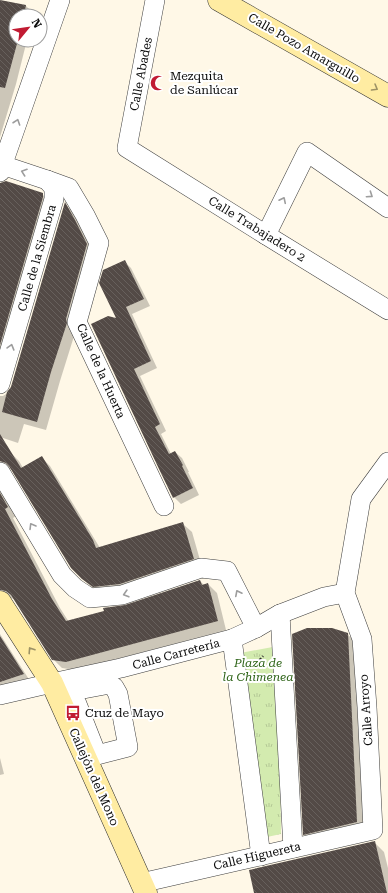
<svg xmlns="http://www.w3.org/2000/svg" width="388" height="893" font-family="'Roboto Serif',serif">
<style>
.park{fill:url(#park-tufts)}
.shadow{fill:#0003}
.building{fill:url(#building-back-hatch)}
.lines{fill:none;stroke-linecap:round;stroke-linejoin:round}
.street-casing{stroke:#3d3d3d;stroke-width:20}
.secondary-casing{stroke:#2c2c2c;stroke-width:23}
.path{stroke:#2c2c2c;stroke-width:2.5;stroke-dasharray:4 2;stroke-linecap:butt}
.street{stroke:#fff;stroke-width:19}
.secondary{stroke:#ffeca2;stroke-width:22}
.oneway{stroke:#9d9265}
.oneway2{stroke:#9d9d9d}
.labels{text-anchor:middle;stroke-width:4;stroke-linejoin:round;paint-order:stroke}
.street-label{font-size:12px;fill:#0a0a0a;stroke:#fff}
.poi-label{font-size:12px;fill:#0a0a0a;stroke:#fff;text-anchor:start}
.park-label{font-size:12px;font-style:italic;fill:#2e6418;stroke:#fff}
</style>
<defs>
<pattern id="park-tufts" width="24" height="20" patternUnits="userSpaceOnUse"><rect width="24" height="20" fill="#d3ebaf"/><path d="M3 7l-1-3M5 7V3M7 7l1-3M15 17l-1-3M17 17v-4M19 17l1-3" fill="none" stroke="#b4c895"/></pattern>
<pattern id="building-back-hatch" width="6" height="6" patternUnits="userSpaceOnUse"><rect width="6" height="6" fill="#534a46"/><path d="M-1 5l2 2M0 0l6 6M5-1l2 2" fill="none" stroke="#67605c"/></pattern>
</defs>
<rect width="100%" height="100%" fill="#fff8e7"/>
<path class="park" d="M278,646l3,188 -14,3 -32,-183z"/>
<g class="shadow">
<path d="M4,1l22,5 8,8 -1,2h-17v24h11l-11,44 -16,53v-135z"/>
<path d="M0,188l42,6 9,9 -51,179z"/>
<path d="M65,204l8,8 23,42 -21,79 -15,48 -14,49 -22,-6 -6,19 -18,-6v-41h3l6,-4 2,-5z"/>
<path d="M124,261l7,7 19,38 -18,8 25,54 -17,8 26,55 -5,3 10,20 4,-2 7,6 7,14h-1l11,23 -18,9 -7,-7 -56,-177z"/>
<path d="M10,452l9,9 4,7 18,-11 9,9 50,82 83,-24 9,8 10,35 -100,28 -10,-7 -20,-20 -59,-98 -4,-1 -9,5v-16z"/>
<path d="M0,489l16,27 -3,2 47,90 9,14 57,-16 74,-25 4,4 4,-1 9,9 9,37 -151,40 -13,-2 -9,-9 -39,-60 -3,-1 -9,-9 -2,-3z"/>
<path d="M0,634l30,47 -30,11z"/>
<path d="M347,634l11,10 8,188 -52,12 -10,-10z"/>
<path d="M0,758l4,16 -4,1z"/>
<path d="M374,842l10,10 4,16v25h-133z"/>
</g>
<g class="building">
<path d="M0,0l26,5 -2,11h-8v24h2l-13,48 -5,-1z"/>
<path d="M6,181l37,12v4l-43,148v-162z"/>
<path d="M65,202l10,18 12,24 -21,75 1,4 -16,49 -14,50 -35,-10 5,-20 4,-5z"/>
<path d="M125,260l19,39 -18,8 25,54 -17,8 26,55 -5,3 14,27 6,-3 8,14 -1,1 11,22 -20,10 -14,-29 -68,-145 17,-8 8,2 -17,-35 4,-13z"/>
<path d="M0,434l21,34 21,-12 51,84 3,8 87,-26 11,37 -74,25 -27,3 -11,-8 -11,-11 -62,-102 -3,-3 -6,-2z"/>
<path d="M0,493l8,14 -3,2 47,90 14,22 38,-10 -1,-3 22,-3 75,-25 2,5 6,-2 10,38 -152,41 -14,-2 -41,-65 -5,-4 -6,-1z"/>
<path d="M307,628h25l16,5 9,189 -54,13 -11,-201z"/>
<path d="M0,636l24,38 -24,8z"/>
<path d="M375,841l12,52h-133l-5,-23z"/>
</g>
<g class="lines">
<defs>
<g id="street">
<path d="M155,0l-28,148 139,87 122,75"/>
<path d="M0,172l60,-172"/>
<path d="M47,180l22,8 16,27 14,28 -22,79 87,184"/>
<path d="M266,235l41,-83 81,56"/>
<path d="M0,384l54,-185v-11l-7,-8 -45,-15"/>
<path d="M0,472l62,103 13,13 15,10 32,-3 79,-27 26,3 29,57"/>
<path d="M280,614l13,234"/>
<path d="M232,639l29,217"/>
<path d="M110,684l4,3 4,7 10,53 -31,8 -24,-61 5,-4z"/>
<path d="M0,695l52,-12 69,-15 111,-29 24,-11 24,-14 44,-17 21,-4"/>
<path d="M141,883l232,-53 -6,-123 -5,-68 -17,-46 16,-94 27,-37"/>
</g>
<g id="secondary">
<path d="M219,0l169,96"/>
<path d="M0,602l52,81 94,210"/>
</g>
</defs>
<use href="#street" class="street-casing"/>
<use href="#secondary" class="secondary-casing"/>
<path class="path" d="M255,666l8,-10"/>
<use href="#street" class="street"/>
<use href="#secondary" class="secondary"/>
</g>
<defs><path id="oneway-chevron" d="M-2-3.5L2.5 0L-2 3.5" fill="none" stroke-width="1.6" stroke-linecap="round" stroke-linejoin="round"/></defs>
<g class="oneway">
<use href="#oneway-chevron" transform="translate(375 88) rotate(30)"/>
<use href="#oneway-chevron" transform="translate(31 650) rotate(-123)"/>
</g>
<g class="oneway2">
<use href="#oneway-chevron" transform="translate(17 122) rotate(-71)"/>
<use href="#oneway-chevron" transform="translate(24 172) rotate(-161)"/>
<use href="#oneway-chevron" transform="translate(370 195) rotate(34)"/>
<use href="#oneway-chevron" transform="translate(283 200) rotate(-64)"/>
<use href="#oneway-chevron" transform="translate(11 347) rotate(-74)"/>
<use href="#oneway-chevron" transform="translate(32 526) rotate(-121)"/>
<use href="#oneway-chevron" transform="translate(238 593) rotate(-117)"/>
<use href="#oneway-chevron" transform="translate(126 594) rotate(164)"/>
</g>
<defs>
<symbol id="mosque-bare" viewBox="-9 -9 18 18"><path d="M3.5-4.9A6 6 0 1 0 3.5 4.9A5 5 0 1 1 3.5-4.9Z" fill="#c11b32" stroke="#fff" stroke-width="2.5" paint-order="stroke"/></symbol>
<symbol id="bus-bare" viewBox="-9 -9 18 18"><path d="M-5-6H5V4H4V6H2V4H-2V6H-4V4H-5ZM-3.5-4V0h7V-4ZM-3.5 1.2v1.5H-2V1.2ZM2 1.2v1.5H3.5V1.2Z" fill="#c11b32" stroke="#fff" stroke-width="2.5" paint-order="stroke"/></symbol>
</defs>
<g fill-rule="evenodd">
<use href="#mosque-bare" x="147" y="72" width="22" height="22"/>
<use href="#bus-bare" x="62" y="702" width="22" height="22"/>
</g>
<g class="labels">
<g class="street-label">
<text transform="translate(304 48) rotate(30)" y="4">Calle Pozo Amarguillo</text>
<text transform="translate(141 74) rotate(-79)" y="4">Calle Abades</text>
<text transform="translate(257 229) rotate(32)" y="4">Calle Trabajadero 2</text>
<text transform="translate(37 258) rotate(-74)" y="4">Calle de la Siembra</text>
<text transform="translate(101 371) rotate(66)" y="4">Calle de la Huerta</text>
<text transform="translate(176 654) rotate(-15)" y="4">Calle Carretería</text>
<text transform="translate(366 710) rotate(-94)" y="4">Calle Arroyo</text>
<text transform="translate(94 777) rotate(66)" y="4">Callejón del Mono</text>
<text transform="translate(257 856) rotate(-13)" y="4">Calle Higuereta</text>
</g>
<g class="poi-label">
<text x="170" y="80">Mezquita<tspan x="170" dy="14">de Sanlúcar</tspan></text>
<text x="85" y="717">Cruz de Mayo</text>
</g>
<g class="park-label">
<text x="258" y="667">Plaza de<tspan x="258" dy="14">la Chimenea</tspan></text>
</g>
</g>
<g transform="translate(28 28) rotate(61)"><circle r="19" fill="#ffffff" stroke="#9d9d9d"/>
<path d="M0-3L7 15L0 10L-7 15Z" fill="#c11b32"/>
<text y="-6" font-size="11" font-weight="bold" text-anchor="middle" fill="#0a0a0a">N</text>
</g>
</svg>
